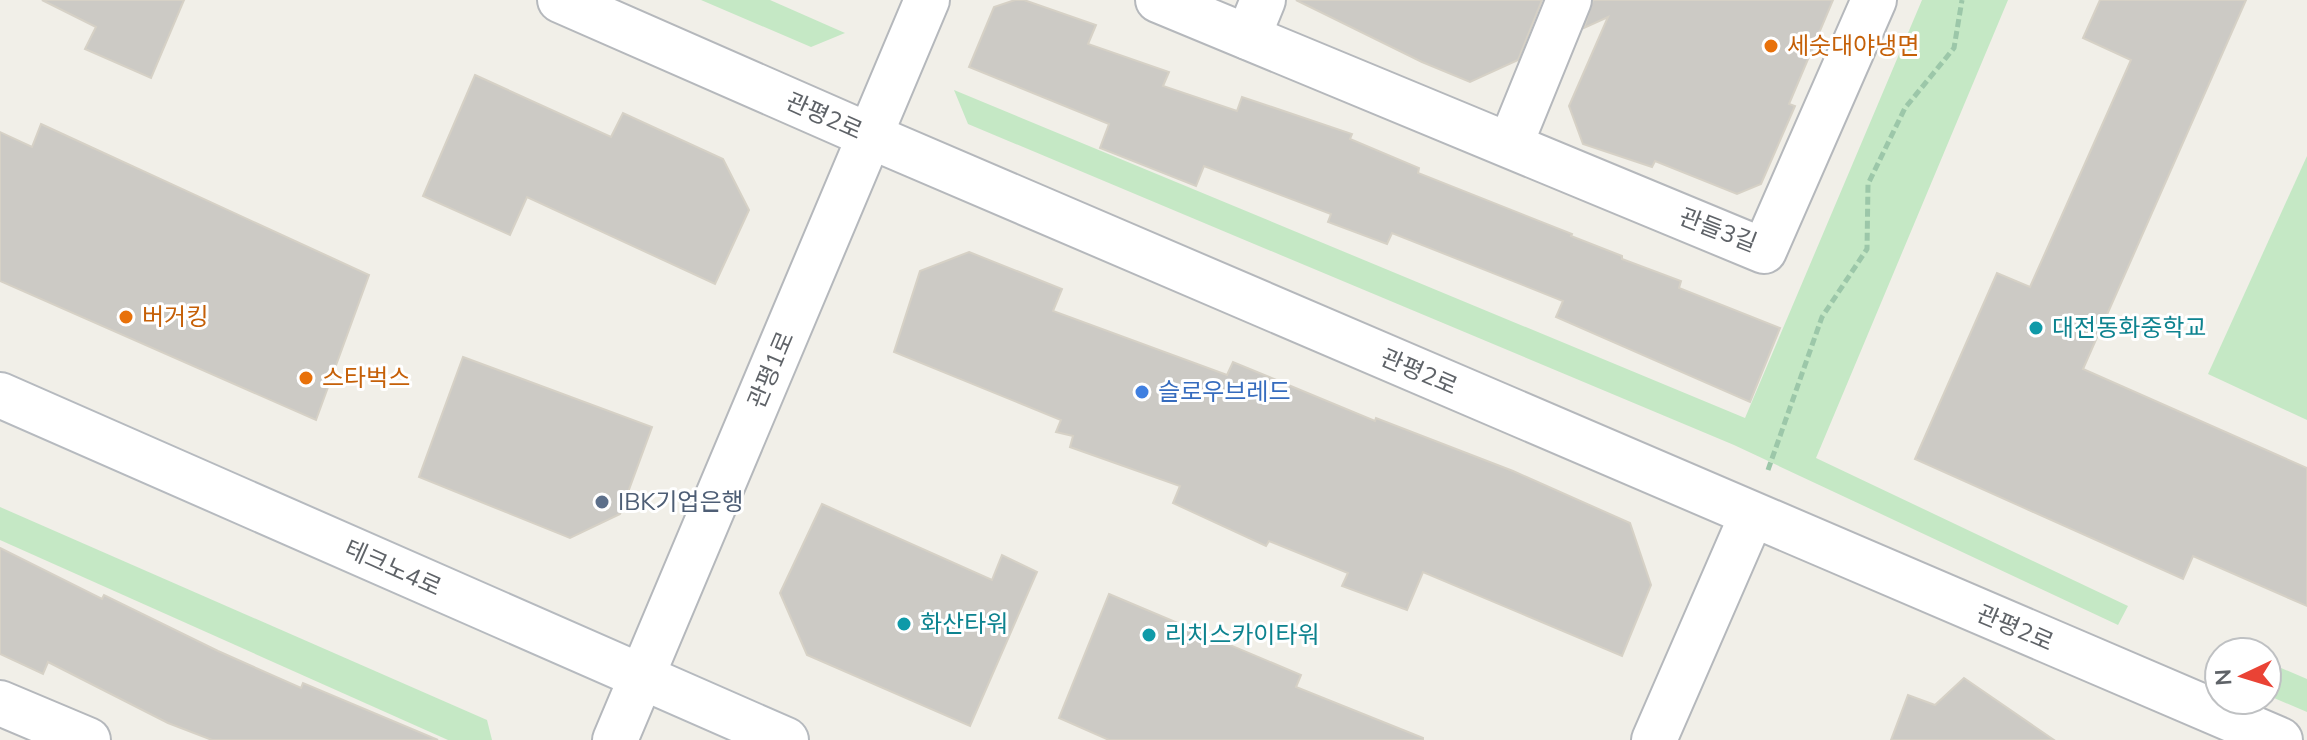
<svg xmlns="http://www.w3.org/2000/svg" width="2307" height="740" font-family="'Nunito Sans','Noto Sans KR',sans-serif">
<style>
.green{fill:#c5e8c5}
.building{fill:#cccac5;stroke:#d6d1c6;stroke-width:2}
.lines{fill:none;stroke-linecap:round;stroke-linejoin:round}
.minor-casing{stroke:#b5b8bc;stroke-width:48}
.secondary-casing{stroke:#b6babf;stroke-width:48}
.path{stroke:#9cc7a9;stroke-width:5;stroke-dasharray:8 4;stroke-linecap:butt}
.minor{stroke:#fff;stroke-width:44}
.secondary{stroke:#fff;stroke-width:44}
.food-dot{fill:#e8710a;stroke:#fff;stroke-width:3}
.culture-dot{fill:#0f9aa8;stroke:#fff;stroke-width:3}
.shop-dot{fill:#3f7fe0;stroke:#fff;stroke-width:3}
.service-dot{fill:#5c6f8a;stroke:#fff;stroke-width:3}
.labels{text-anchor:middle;stroke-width:6;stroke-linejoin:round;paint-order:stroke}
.food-label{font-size:24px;fill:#c56008;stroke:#fff;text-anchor:start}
.street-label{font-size:24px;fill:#5f6368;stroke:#fff}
.culture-label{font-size:24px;fill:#0d838f;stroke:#fff;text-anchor:start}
.shop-label{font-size:24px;fill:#366cbe;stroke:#fff;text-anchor:start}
.service-label{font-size:24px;fill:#4e5e75;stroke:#fff;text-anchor:start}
</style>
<rect width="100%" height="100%" fill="#f1efe8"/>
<g class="green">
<path d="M701,0h69l75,33 -34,14z"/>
<path d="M1922,0h86l-192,458 312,148 -10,19 -384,-180 -766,-321 -14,-34 791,328z"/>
<path d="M2307,156v264l-99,-46z"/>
<path d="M0,507l487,213 5,20h-44l-448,-200z"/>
<path d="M2267,662l40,17v33l-40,-17z"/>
</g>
<g class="building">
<path d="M42,0h142l-33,78 -66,-29 11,-22z"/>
<path d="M1015,0h9l72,25 -8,19 81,28 -6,14 74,25 5,-14 110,37 -2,5 69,29 -1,5 154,61 -1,2 51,20v3l59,22 -2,7 101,40 -30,74 -194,-85 7,-16 -171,-68 -5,11 -59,-22 3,-8 -127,-48 -8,20 -96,-38 9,-24 -140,-57 25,-60z"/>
<path d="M1296,0h246l-24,60 -48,22 -48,-20z"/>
<path d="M1593,0h240l-44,104 6,2 -34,78 -24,10 -82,-33 -3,6 -69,-23 -14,-38 39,-89 -24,11z"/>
<path d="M2100,0h146l-163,369 224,99v138l-114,-50 -10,23 -268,-120 82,-186 33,14 101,-227 -48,-22z"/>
<path d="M475,75l136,62 12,-24 100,46 26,51 -34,74 -188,-87 -17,38 -87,-39z"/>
<path d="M41,124l328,151 -53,145 -316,-139v-149l32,15z"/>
<path d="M969,252l93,37 -9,22 174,64 6,-13 142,59 1,-3 137,53 117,52 21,62 -29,71 -199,-84 -16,38 -65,-24 6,-13 -79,-32 -3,5 -93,-43 7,-17 -110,-39 3,-11 -17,-4 5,-12 -167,-68 26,-81z"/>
<path d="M463,357l189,70 -32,87 -50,24 -151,-61z"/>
<path d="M822,504l170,76 10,-25 35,17 -67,154 -163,-71 -27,-62z"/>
<path d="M0,548l102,51 2,-4 114,56 83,37 2,-5 135,57h-226l-44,-17 -120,-61 -5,12 -43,-20z"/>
<path d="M1109,594l192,81 -5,12 127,51v2h-314l-50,-22z"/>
<path d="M1964,678l90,62h-163l17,-45 27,10z"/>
</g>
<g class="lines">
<defs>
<g id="minor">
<path d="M560,0l310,136 1410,604"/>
<path d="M1158,0l606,251 110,-251"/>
<path d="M1248,37l15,-37"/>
<path d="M1510,145l59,-145"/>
<path d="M0,703l88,37"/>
<path d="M615,740l312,-740"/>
<path d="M1654,740l98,-225"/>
</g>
<path id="secondary" d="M0,395l786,345"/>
</defs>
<use href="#minor" class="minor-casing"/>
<use href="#secondary" class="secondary-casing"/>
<path class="path" d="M1768,470l54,-153 45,-68 1,-65 37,-76 49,-60 8,-48"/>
<use href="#minor" class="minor"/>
<use href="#secondary" class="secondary"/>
</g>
<g class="food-dot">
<circle cx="1771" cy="46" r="8"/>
<circle cx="126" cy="317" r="8"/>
<circle cx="306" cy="378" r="8"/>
</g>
<g class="culture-dot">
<circle cx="2036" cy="328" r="8"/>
<circle cx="904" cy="624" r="8"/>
<circle cx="1149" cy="635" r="8"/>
</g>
<circle class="shop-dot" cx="1142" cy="392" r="8"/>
<circle class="service-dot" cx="602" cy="502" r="8"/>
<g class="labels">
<g class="food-label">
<text x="1787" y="54">세숫대야냉면</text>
<text x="142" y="325">버거킹</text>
<text x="322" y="386">스타벅스</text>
</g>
<g class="street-label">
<text transform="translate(824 116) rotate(24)" y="8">관평2로</text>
<text transform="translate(1718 230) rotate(21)" y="8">관들3길</text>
<text transform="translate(771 370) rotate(-67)" y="8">관평1로</text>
<text transform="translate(1419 372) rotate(23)" y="8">관평2로</text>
<text transform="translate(393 568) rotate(24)" y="8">테크노4로</text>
<text transform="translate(2015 628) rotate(23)" y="8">관평2로</text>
</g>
<g class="culture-label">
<text x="2052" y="336">대전동화중학교</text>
<text x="920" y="632">화산타워</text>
<text x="1165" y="643">리치스카이타워</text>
</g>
<g class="shop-label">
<text x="1158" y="400">슬로우브레드</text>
</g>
<g class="service-label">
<text x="618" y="510">IBK기업은행</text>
</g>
</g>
<g transform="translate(2243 676) rotate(266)"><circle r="38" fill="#ffffff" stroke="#bfc1c3" stroke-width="2"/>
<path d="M0-6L14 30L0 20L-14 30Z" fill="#ea4335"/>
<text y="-12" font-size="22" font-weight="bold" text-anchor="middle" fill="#5f6368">N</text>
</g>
</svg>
